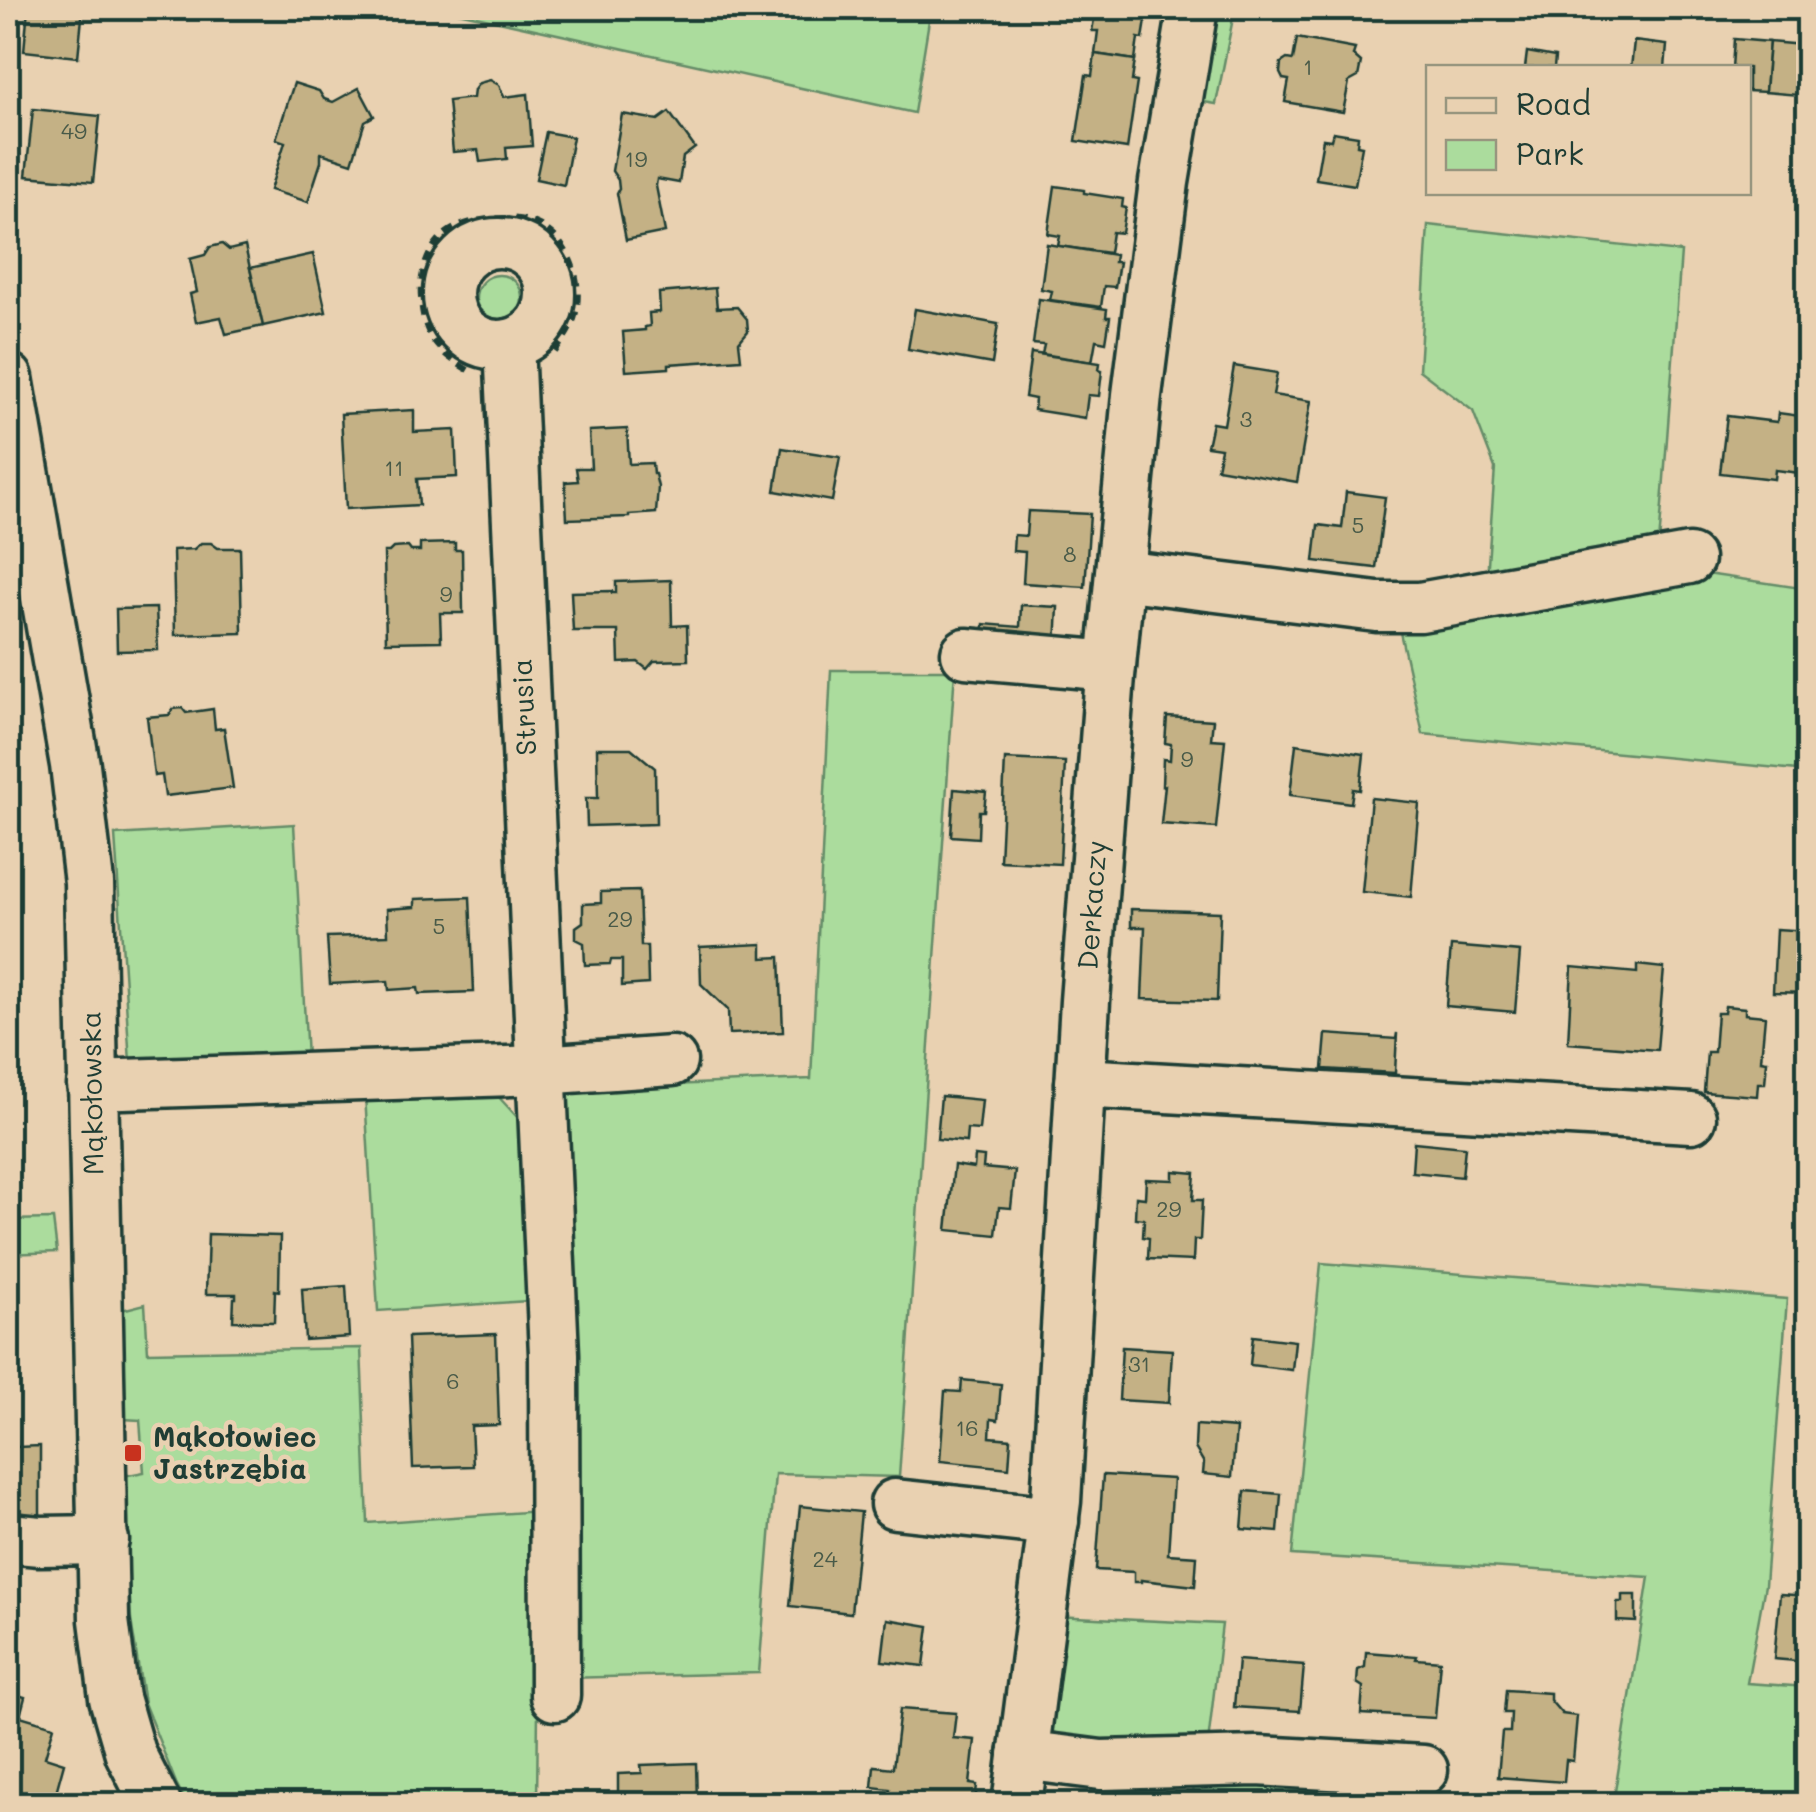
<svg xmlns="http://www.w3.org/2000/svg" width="1816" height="1812" font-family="Mali,sans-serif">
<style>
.green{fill:#abdc9d;stroke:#658c68;stroke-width:2.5}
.building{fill:#c4b185;stroke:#1f3d34;stroke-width:2.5}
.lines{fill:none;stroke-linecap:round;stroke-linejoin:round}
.minor-casing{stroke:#1f3d34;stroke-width:55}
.path{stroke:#1f3d34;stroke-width:6;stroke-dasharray:10 8;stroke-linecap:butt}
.minor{stroke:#e9d1b1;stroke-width:48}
.poi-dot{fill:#c8321e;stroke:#e9d1b1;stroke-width:4}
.labels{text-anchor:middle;stroke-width:9;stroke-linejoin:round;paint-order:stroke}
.number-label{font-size:22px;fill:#485a48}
.street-label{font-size:28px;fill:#1f3d34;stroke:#e9d1b1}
.poi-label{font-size:28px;font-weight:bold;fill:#1f3d34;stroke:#e9d1b1;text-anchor:start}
</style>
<rect width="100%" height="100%" fill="#e9d1b1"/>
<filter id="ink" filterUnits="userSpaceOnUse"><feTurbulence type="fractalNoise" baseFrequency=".01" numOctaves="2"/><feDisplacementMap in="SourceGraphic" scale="20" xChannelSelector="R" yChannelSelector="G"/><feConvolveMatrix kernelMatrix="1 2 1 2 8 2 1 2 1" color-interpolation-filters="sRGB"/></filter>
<g filter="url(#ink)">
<g class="green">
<path d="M440,8h491l-17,105z"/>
<path d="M1206,8h29l-19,96 -24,-4z"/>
<path d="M1428,225l253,27 -22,293 -29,-2 -33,22 -86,1 -24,12 8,-110 -22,-57 -54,-41z"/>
<circle cx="499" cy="298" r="23"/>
<path d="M1700,573l108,16v182l-385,-37 -26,-115z"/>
<path d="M831,670h124l-56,807 -124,-3 -16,199 -193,5 -10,-588 255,-11z"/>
<path d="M294,824l13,234 -177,4 -15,-227z"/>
<path d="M495,1093l23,25 10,183 -150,10 -13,-216z"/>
<path d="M53,1219l4,33 -49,2v-34z"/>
<path d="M1321,1263l466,36 -22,286 -18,98 61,4v117h-195l36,-227 -357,-22z"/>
<path d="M145,1304l3,48 213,-4 7,175 172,-12 -3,293h-350l-11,-21 -32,-80 -13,-83 -8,-144 21,-4 -4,-52 -17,-1 -5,-108z"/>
<path d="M1054,1616l168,8 -15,128 -141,-3 -16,-14 -6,-20z"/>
<path d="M1194,1785l150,3 72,8 127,8h-351z"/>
</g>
<g class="building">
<path d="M28,8h55l-5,49 -54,-6z"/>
<path d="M1096,8h52l-5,31 -5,-1 -3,22 -40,-6 3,-23h-6z"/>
<path d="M1710,8h64l-1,10 -64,-7z"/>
<path d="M1297,38l58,11 -2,6 8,7 -3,15 -9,5 -6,30 -58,-10 4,-22 -6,-1 -3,-6 1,-10 6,-4 6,1z"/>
<path d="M1734,39l35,3 -4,50 -17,-1v-23h-16z"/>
<path d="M1634,41l33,4 -2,23h-34z"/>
<path d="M1769,42l33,3 -4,50 -33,-3z"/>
<path d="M1527,52l28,5 -1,11h-29z"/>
<path d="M1095,54l40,6 -3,21 5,1 -10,67 -51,-8 10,-66 6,1z"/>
<path d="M490,80l9,5 5,12 24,-3 4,52 -26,2 1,11 -27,3 -2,-12 -25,2 -5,-51 25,-3 1,-8 5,-7z"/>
<path d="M294,83l25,8 5,8 9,3 26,-14 15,28 -9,5 -13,42 -31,-10v9l-13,40 -38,-12 15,-48 -9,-3z"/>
<path d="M33,109l67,7 -7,66 -67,-6z"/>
<path d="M669,112l26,36 -12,9 -4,26 -22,-4 -1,7 9,46 -39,8 -9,-47 2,-4 -1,-9 -6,-9 10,-57 36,6z"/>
<path d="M546,132l27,5 -9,48 -28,-6z"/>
<path d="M1333,132l25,4 -1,9 5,1 -7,39 -39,-6 7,-40 8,1z"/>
<path d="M1055,186l29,4v3l39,6 -1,8 4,1 -4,25 -10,-1 -3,21 -51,-7 2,-10 -12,-2z"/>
<path d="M222,244l7,6 16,-4 18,80 -37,8 -5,-17 -25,5 -6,-28 7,-2 -7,-33 15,-4 5,-8z"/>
<path d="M1047,244l68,11 -1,7h5l-4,25 -11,-1 -3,21 -51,-7 2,-9 -11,-2z"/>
<path d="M313,254l13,58 -63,14 -13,-58z"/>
<path d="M715,288l2,20 20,-1 10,12 1,12 -9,11 2,17 -72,5v4l-43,3 -3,-39 22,-2v-3l5,-1 -1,-13 11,-1 -1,-19z"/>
<path d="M1039,299l68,10 -1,8h4l-4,25 -10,-2 -4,22 -50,-8 2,-9 -11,-1z"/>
<path d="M915,309l83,15 -6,40 -84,-15z"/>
<path d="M1031,353l69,10 -1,7 3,1 -3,25 -11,-1 -3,23 -51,-8 1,-11 -10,-2z"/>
<path d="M1234,366l43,7 -4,22 38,6 -14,81 -80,-14 4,-20 -14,-2 5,-23 12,2z"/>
<path d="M414,410v22l41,-2 2,47 -40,2 2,26 -73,4 -5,-95z"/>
<path d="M1778,413l30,4v57l-33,-4 -1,9 -54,-6 7,-57 50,6z"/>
<path d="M627,429l2,35 23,-1 1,11h2l3,13 -2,26 -27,2v2l-62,2 -2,-37 13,-1 -2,-13h15l-2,-37z"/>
<path d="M782,448l58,9 -8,44 -57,-10z"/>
<path d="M1346,492l39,5 -9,71 -62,-7 4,-36 24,3z"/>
<path d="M1028,511l62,3 -5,73 -62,-4 2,-31 -12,-1 1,-16 12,1z"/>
<path d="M201,543h10l7,5h22l2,85 -67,2 -2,-85 21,-1z"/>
<path d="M455,543v7h7l1,63h-23l1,28 -55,1 -2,-90h5l4,-4 15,-1 3,4h9v-7z"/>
<path d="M671,580l1,46 15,-1 1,35 -34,1 -7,8 -9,-7 -19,1 -1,-32h-45l-2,-39 41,-1v2h4v-11z"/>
<path d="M1021,605l37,2 -2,38 -73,-6 1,-15 36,3z"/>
<path d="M156,608l2,42 -41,1 -1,-42z"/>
<path d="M182,708l4,5 27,-4 2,20 9,-1 9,60 -68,8 -3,-21 -8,1 -7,-59 22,-2 4,-6z"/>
<path d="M1167,717l46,3 -2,19 14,1 -9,88 -55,-4 4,-39 -3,1 1,-27 7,1 1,-16 -6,-1z"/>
<path d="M1296,744l68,10 -4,36 -7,-1 -2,14 -61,-8z"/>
<path d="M597,748h34l24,20 1,56 -69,2 -1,-28h12z"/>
<path d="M1005,759l60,3 -5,102 -60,-3z"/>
<path d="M954,789l32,3 -2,19h-5l-1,27 -27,-2z"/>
<path d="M1371,798l48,5 -8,94 -49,-5z"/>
<path d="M639,891l2,55h6l1,38 -26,2v-26h-11l-1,4 -25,1 -1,-22 -8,-4v-12l7,-5v-18l18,-1v-11z"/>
<path d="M470,897l4,95 -55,2 -1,-6 -29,2 -1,-9 -58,3 -3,-47 61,-2 -1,-26 28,-2v-8z"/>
<path d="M1131,909l89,3 -3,89 -75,-2 3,-72h-14z"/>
<path d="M1776,929l32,2 -1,62 -34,-1z"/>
<path d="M762,944v14l18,-1 3,75 -54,2 -1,-24 -27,-26 -1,-37z"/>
<path d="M1451,946l69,6 -5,60 -69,-6z"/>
<path d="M1637,965l27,3 -7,82 -89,-7 4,-76 65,6z"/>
<path d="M1725,1006l20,2v6l20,2 -4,44 6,1 -2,22h-7l-1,13 -53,-4 3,-40h7l3,-39h7z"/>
<path d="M1397,1033l-2,40 -72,-4 3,-35 70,5z"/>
<path d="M941,1096l41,4 -3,30 -12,-1 -1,13 -29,-3z"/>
<path d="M1414,1142l51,5 -3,30 -50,-5z"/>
<path d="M975,1156l9,1 -1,11 32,3 -4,37 -12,-1 -3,28 -49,-5 7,-65 20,3z"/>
<path d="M1173,1171l22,2 -2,27h9l-2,40h-6l-1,21 -45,-2 1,-21 -6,-1 1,-18 -9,-1 1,-21 9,1 1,-19 27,1z"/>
<path d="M208,1234l72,2 -1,55 -4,-1 -1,32 -41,-1 1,-23h2v-4h-30z"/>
<path d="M346,1286l3,51 -44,3 -3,-51z"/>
<path d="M496,1334l3,91 -28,1 2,40 -60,2 -5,-131z"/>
<path d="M1253,1336l42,5 -3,29 -42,-5z"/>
<path d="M1122,1347l50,3 -3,53 -50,-3z"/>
<path d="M962,1380l39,4 -3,36 -7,-1 -1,18 21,2 -2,29 -69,-7 5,-70 16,1z"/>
<path d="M1196,1425l40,3 -4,49 -29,-3 1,-11 -9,-15z"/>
<path d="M16,1431l1,16 23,-1v68l-32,1v-83z"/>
<path d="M1103,1475l70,4 -5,75 29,2 -2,30 -54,-6v2h-7v-10l-38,-2z"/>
<path d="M1245,1491l36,3 -3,38 -36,-3z"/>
<path d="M800,1506l61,6 -10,101 -61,-7z"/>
<path d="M1780,1594l28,2v66l-34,-3z"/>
<path d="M1622,1595h14v27l-19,-1v-19h5z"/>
<path d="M887,1619l42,7 -5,40 -42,-5z"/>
<path d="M1366,1652l51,4 -1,3 24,2 -5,57 -74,-4 2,-27 -6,-4 1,-13 7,-3z"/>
<path d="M1238,1660l66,5 -4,46 -66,-4z"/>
<path d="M1506,1690l44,3v7l12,14 15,2 -4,45 -7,-1 -2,22 -66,-5 4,-45h8l1,-19h-7z"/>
<path d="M8,1692l17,5 -5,19 34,10 -9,31 19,6 -11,40 -38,-10 1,-4 -8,-2z"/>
<path d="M900,1709l56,4 -3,25 22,2 -5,44 7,1 -2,17h-7l-1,2 -77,-8v-7l-18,-2 2,-21 19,2z"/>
<path d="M696,1763l1,41h-93v-9l14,-1v-20l24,-1 -1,-8z"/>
</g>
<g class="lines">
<defs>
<g id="minor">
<circle cx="499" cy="294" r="51"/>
<path d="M509,344l45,1010 1,342"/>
<path d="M8,378l67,387 14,118 15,737 10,78 16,55 26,51"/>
<path d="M1120,575l257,32h43l269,-48"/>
<path d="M966,653l145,13"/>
<path d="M1080,1083l611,35"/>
<path d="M92,1085l448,-15 132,-9"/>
<path d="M895,1504l159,17"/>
<path d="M8,1538l32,3 64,-1"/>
<path d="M1023,1755l78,10 156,-4 166,9"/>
<path d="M1017,1804l39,-303 29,-500 25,-325 27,-281 27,-213 29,-174"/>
</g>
</defs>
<use href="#minor" class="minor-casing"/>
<path class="path" d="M468,370c-31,-18 -45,-35 -47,-72 -2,-21 6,-49 23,-63 20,-17 64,-21 88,-13 37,13 54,62 42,97 -4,11 -12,23 -19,33"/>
<use href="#minor" class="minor"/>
</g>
</g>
<rect class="poi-dot" x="123" y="1443" width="20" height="20" rx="5"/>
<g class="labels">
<g class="number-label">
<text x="1308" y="75">1</text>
<text x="74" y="139">49</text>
<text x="636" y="167">19</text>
<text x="1246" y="427">3</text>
<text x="394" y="476">11</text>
<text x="1358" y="533">5</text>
<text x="1070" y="562">8</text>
<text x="446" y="602">9</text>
<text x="1187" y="767">9</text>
<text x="620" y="927">29</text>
<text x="439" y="934">5</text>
<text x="1169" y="1217">29</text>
<text x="1139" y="1372">31</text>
<text x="453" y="1389">6</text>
<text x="967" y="1436">16</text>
<text x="825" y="1567">24</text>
</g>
<g class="street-label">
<text transform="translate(524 707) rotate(-93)" y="10">Strusia</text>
<text transform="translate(1092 905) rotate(-86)" y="10">Derkaczy</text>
<text transform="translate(92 1093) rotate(-91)" y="10">Mąkołowska</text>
</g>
<g class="poi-label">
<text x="153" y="1447">Mąkołowiec<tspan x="153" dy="32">Jastrzębia</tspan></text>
</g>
</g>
<rect width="1816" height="1812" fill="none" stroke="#e9d1b1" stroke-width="40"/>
<rect x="20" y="20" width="1776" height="1772" fill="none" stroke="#1f3d34" stroke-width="4" filter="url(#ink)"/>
<rect x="1426" y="65" width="325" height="130" fill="#e9d1b1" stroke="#98967f" stroke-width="2.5"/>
<rect x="1446" y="98" width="50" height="15" fill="#e9d1b1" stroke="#98967f" stroke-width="2.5"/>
<text x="1516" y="115" font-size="30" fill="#1f3d34">Road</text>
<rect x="1446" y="140" width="50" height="30" fill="#abdc9d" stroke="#98967f" stroke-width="2.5"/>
<text x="1516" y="165" font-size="30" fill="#1f3d34">Park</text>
</svg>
